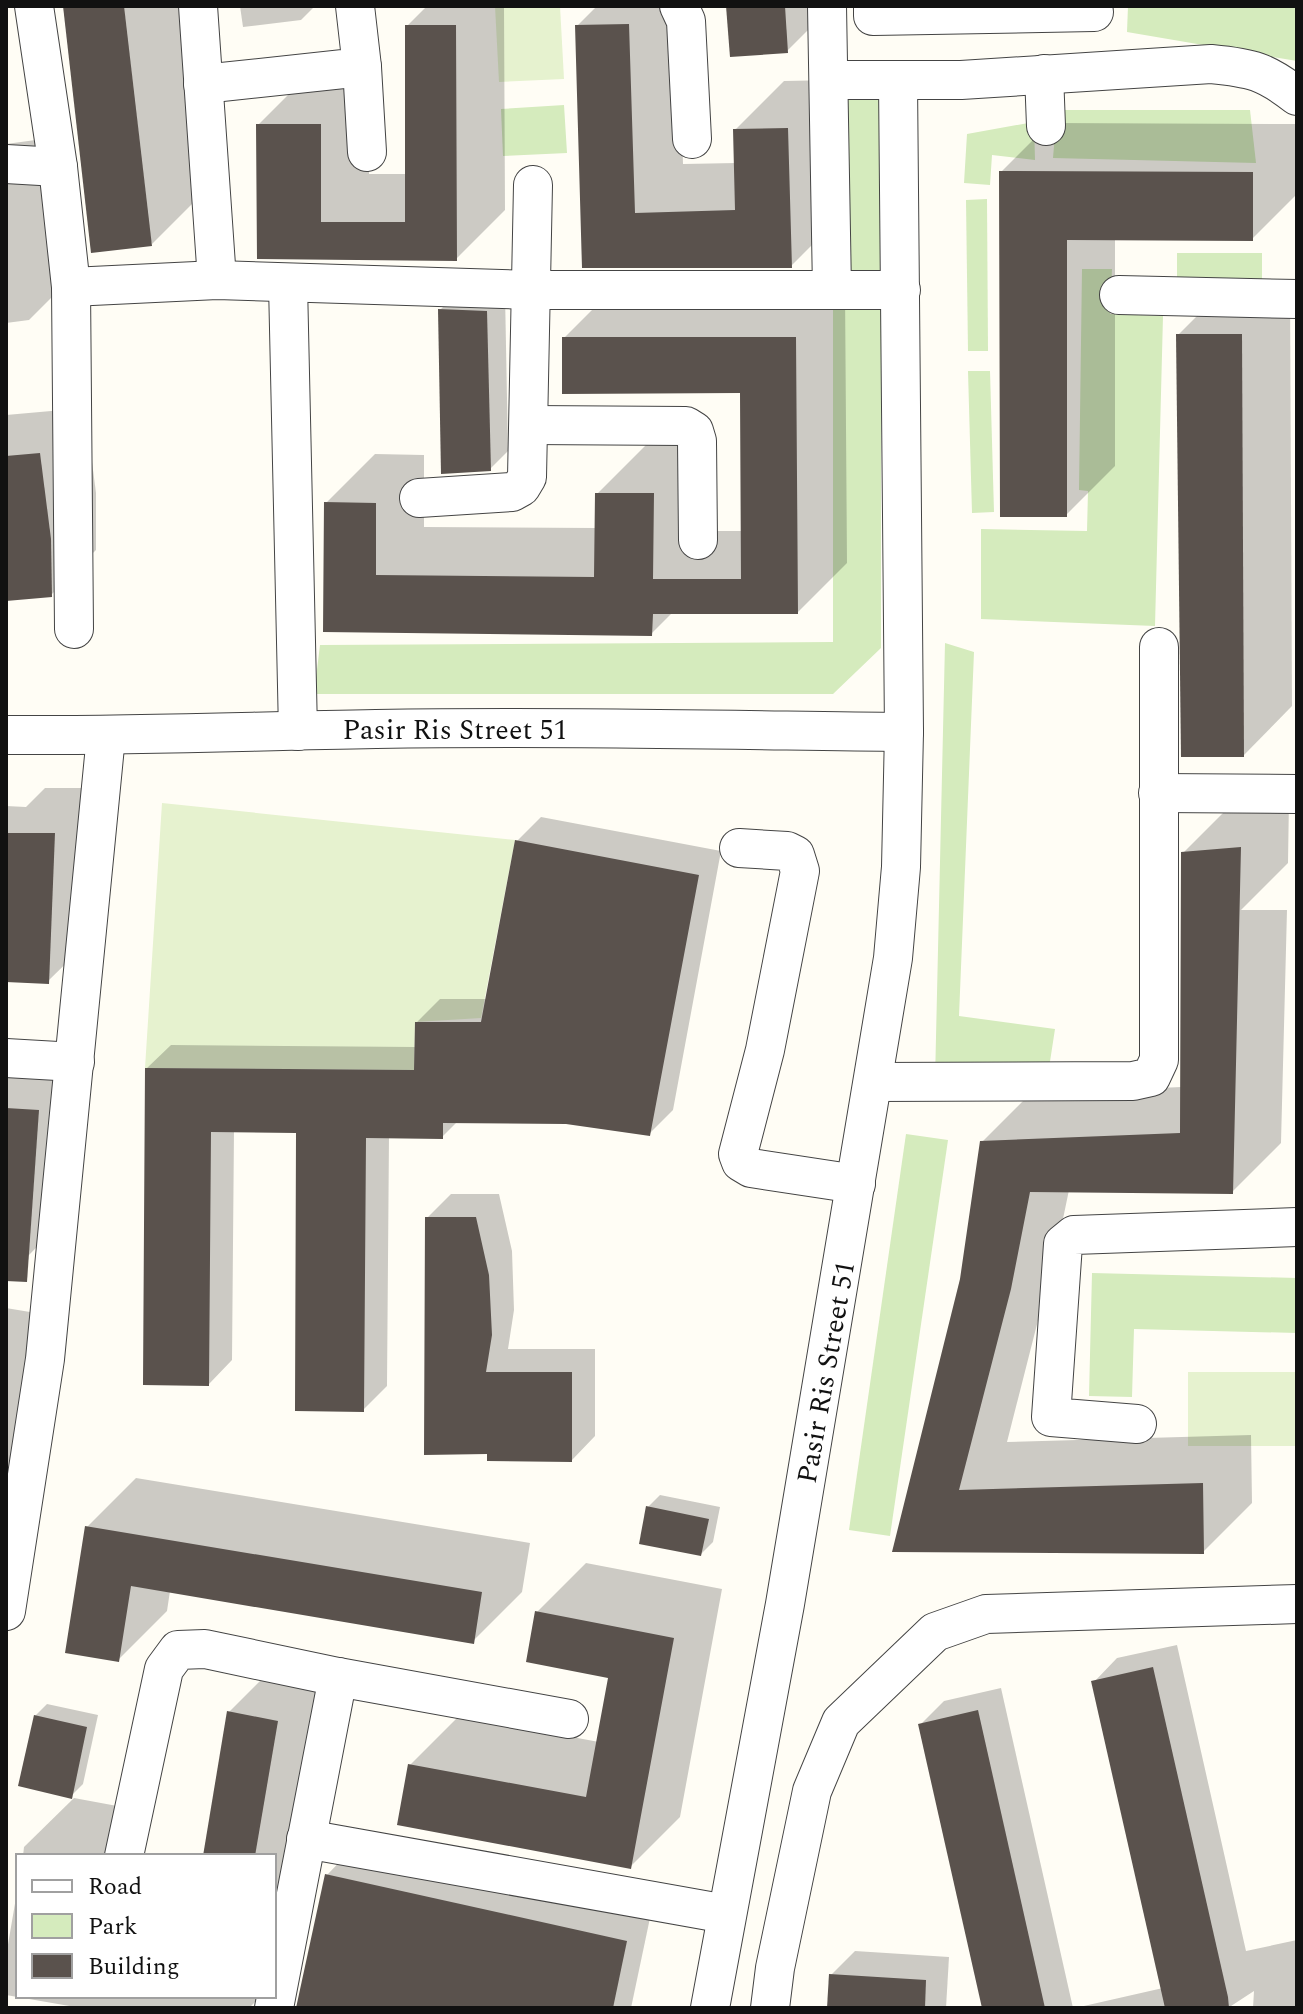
<svg xmlns="http://www.w3.org/2000/svg" width="1303" height="2014" font-family="Spectral,serif">
<style>
.green{fill:#d5ebbd}
.pitch{fill:#e6f2cf}
.shadow{fill:#0003}
.building{fill:#5a524d}
.lines{fill:none;stroke-linecap:round;stroke-linejoin:round}
.minor-casing{stroke:#444;stroke-width:40}
.minor{stroke:#fff;stroke-width:38}
.labels{text-anchor:middle;stroke-width:8;stroke-linejoin:round;paint-order:stroke}
.street-label{font-size:28px;fill:#111;stroke:#fff}
</style>
<rect width="100%" height="100%" fill="#fffdf5"/>
<g class="green">
<path d="M1128,6h169v55l-170,-29z"/>
<path d="M829,80l69,1 3,209h-69z"/>
<path d="M564,105l3,48 -64,3 -2,-47z"/>
<path d="M1057,110h193l6,53 -203,-5z"/>
<path d="M1034,122l1,38 -43,-5 -2,30 -26,-2 3,-49z"/>
<path d="M987,199l1,152h-20l-2,-151z"/>
<rect x="1177" y="253" width="85" height="32"/>
<path d="M1082,269h30l-2,45 53,2 -8,310 -174,-7v-90l106,2 1,-40 -9,-1z"/>
<path d="M833,300l48,7v341l-48,46h-519l6,-49 513,-3z"/>
<path d="M968,371h22l4,141 -22,1z"/>
<path d="M945,643l29,9 -15,364 96,13 -8,52h-112z"/>
<path d="M906,1134l42,6 -58,396 -41,-6z"/>
<path d="M1092,1273l205,5v55l-163,-4 -2,68 -43,-1z"/>
</g>
<g class="pitch">
<path d="M495,6h65l4,73 -65,3z"/>
<path d="M162,803l353,37 -34,178 -66,4 -1,48 -269,-2z"/>
<rect x="1188" y="1372" width="109" height="74"/>
</g>
<g class="shadow">
<path d="M65,6h113l23,189 -49,49z"/>
<path d="M240,6h75l-14,14 -58,7z"/>
<path d="M427,6h77l1,204 -49,49 -197,-2 -1,-132 49,-49h62v98h38v-148z"/>
<path d="M597,6h81l5,158 53,-1 -1,-33 49,-49 52,-1 4,137 -49,49h-207l-7,-240z"/>
<path d="M728,6h104l-45,45z"/>
<path d="M1050,123l247,1v70l-45,45 -137,-1v228l-49,49 -65,-343z"/>
<path d="M43,139l31,136 -45,45 -23,3v-179z"/>
<path d="M1227,286h63l2,420 -48,49 -66,-420z"/>
<path d="M613,289h232l2,274 -49,49h-125l-22,22 -326,-4 1,-127 49,-49 49,1v72l173,1v-34l49,-49h56l-1,86h41v-140l-178,-53z"/>
<path d="M458,292l47,1 3,158 -18,18 -50,-159z"/>
<path d="M85,408l11,85v57l-45,45 -45,4v-184z"/>
<path d="M45,788h54l-5,148 -46,45 -42,-2v-173l20,1z"/>
<path d="M1289,799l-1,64 -47,47h46l-6,233 -49,49 -163,-2 -10,48 -52,204 244,-7 1,68 -49,49 -309,-2 68,-270 20,-138 49,-49 151,-6 1,-234 49,-49z"/>
<path d="M541,817l180,34 -48,259 -24,24 -83,-12 -108,-1 -16,16 -53,-1 -2,250 -24,24 -65,-279 -64,-1 -2,230 -23,24 -62,-316 24,-23 245,2 1,-25 23,-23h47l30,-158z"/>
<path d="M6,1060l78,5 -11,145 -45,46h-22z"/>
<path d="M451,1194h48l13,57 2,59 -6,39h87v87l-23,24 -83,-8 -62,-234z"/>
<path d="M6,1308l48,8 -27,147 -21,21z"/>
<path d="M136,1478l394,65 -8,49 -49,49 -303,-50 -3,20 -49,49 -31,-133z"/>
<path d="M660,1495l60,12 -7,35 -12,12 -53,-47z"/>
<path d="M586,1563l136,26 -42,228 -49,49 -221,-101 49,-49 140,26 12,-66 -74,-64z"/>
<path d="M1177,1645l69,306 51,-11v68h-44l1,-17 -26,17h-153l88,-20 -69,-306 23,-24z"/>
<path d="M278,1663l48,9 -52,305v-121h-69l24,-144z"/>
<path d="M1001,1688l72,320h-89l-63,-284 23,-23z"/>
<path d="M47,1704l51,11 -15,69 -12,12 -36,-80z"/>
<path d="M74,1798l54,10 -8,48h-97l1,-9z"/>
<path d="M350,1851l300,67 -19,90h-333l29,-133z"/>
<path d="M18,1886v110h243l-12,12h-168l-75,-13v-39z"/>
<path d="M855,1951l94,6 -3,51h-117l2,-33z"/>
</g>
<g class="building">
<path d="M63,6h61l28,240 -61,7z"/>
<path d="M726,6h59l3,47 -58,4z"/>
<path d="M629,24l6,189 100,-3 -2,-81 55,-1 4,140h-210l-7,-243z"/>
<path d="M405,25h51l1,236 -200,-2 -1,-135h65v98h84z"/>
<path d="M999,171l254,1v69l-186,-1v277h-67z"/>
<path d="M438,309l49,2 4,160 -50,3z"/>
<path d="M1176,334h66l2,423h-63z"/>
<path d="M562,337h234l2,277h-145l-1,22 -329,-4 1,-130 52,1v72l218,2 1,-84h59l-1,86h88l-1,-186 -178,1z"/>
<path d="M40,453l11,86 1,58 -46,4v-145z"/>
<path d="M6,833h49l-6,151 -43,-2z"/>
<path d="M515,840l184,35 -49,261 -84,-12 -123,-1v16l-77,-1 -2,274 -69,-1 1,-278 -85,-1 -2,254 -66,-1 2,-317 269,2 1,-48h66z"/>
<path d="M1241,847l-8,347 -203,-2 -19,97 -52,201 244,-7 1,71 -312,-2 68,-273 20,-138 200,-8 1,-281z"/>
<path d="M6,1108l33,2 -12,172 -21,-1z"/>
<path d="M425,1217h51l13,58 3,60 -6,37h86v90l-85,-1v-7l-63,1z"/>
<path d="M646,1506l63,13 -8,37 -62,-12z"/>
<path d="M85,1526l397,66 -8,52 -343,-58 -12,76 -54,-9z"/>
<path d="M535,1611l139,27 -43,231 -234,-44 11,-61 178,33 22,-119 -82,-16z"/>
<path d="M1153,1667l75,330 1,11h-64l-74,-327z"/>
<path d="M978,1710l67,298h-63l-64,-284z"/>
<path d="M227,1711l51,10 -23,135h-52z"/>
<path d="M34,1715l53,12 -15,72 -54,-13z"/>
<path d="M325,1874l302,67 -14,67h-317z"/>
<path d="M829,1974l97,6 -1,28h-98z"/>
</g>
<g class="lines">
<defs>
<g id="minor">
<path d="M34,6l24,161 13,120 3,342"/>
<path d="M198,6l19,274"/>
<path d="M679,6l7,15 6,118"/>
<path d="M827,6l5,284"/>
<path d="M873,6v10l221,-4"/>
<path d="M362,67l5,85"/>
<path d="M1044,74l2,52"/>
<path d="M829,80h132l250,-16c41,4 54,7 86,32"/>
<path d="M203,84l159,-17 -7,-61"/>
<path d="M6,164l52,3"/>
<path d="M288,284l10,447"/>
<path d="M71,287l146,-7 314,10h370"/>
<path d="M1119,295l178,4"/>
<path d="M530,425l156,1 8,5 3,10 1,99"/>
<path d="M419,498l93,-6 9,-5 6,-10 6,-292"/>
<path d="M6,735c124,1 247,-4 370,-6 176,-3 352,1 528,3"/>
<path d="M1158,793l139,1"/>
<path d="M739,848l48,3 8,4 5,16 -35,179 -27,104 3,8 10,6 105,16"/>
<path d="M6,1058l69,4"/>
<path d="M874,1082l259,-1 18,-4 8,-17v-413"/>
<path d="M1137,1424l-86,-7 12,-173 11,-9 223,-8"/>
<path d="M6,1611l39,-252 61,-623"/>
<path d="M306,1839l420,75"/>
<path d="M124,1856l40,-187 14,-19 27,-1 133,28 231,42"/>
<path d="M274,2008l64,-331"/>
<path d="M710,2008l75,-404 108,-646 8,-91 3,-135 -6,-651"/>
<path d="M770,2008l5,-40 37,-177 29,-69 94,-90 51,-18 311,-10"/>
</g>
</defs>
<use href="#minor" class="minor-casing"/>
<use href="#minor" class="minor"/>
</g>
<g class="labels">
<g class="street-label">
<text x="455" y="739">Pasir Ris Street 51</text>
<text transform="translate(825 1372) rotate(-80)" y="10">Pasir Ris Street 51</text>
</g>
</g>
<rect width="1303" height="2014" fill="none" stroke="#111111" stroke-width="16"/>
<rect x="16" y="1854" width="260" height="144" fill="#ffffff" stroke="#a0a0a0" stroke-width="2"/>
<rect x="32" y="1880" width="40" height="12" fill="#ffffff" stroke="#a0a0a0" stroke-width="2"/>
<text x="88" y="1894" font-size="24" fill="#111111">Road</text>
<rect x="32" y="1914" width="40" height="24" fill="#d5ebbd" stroke="#a0a0a0" stroke-width="2"/>
<text x="88" y="1934" font-size="24" fill="#111111">Park</text>
<rect x="32" y="1954" width="40" height="24" fill="#5a524d" stroke="#a0a0a0" stroke-width="2"/>
<text x="88" y="1974" font-size="24" fill="#111111">Building</text>
</svg>
